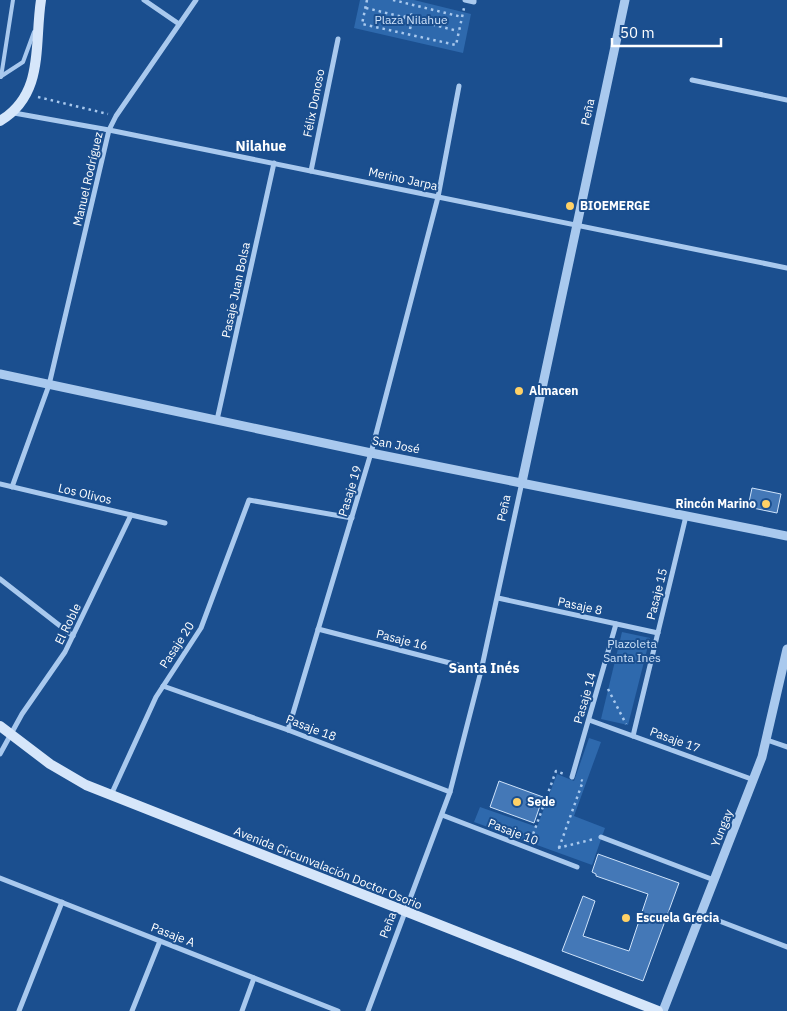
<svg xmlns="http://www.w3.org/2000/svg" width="787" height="1011" font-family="'IBM Plex Sans',sans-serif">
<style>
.green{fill:#2e69ad}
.building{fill:#4478b7;stroke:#cfe3fa}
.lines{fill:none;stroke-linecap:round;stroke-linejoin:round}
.path{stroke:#a9c9ee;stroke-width:2.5;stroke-dasharray:2.5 4;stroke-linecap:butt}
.service{stroke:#a9c9ee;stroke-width:4}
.minor{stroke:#a9c9ee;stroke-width:5}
.tertiary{stroke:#a9c9ee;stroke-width:9}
.secondary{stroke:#d6e6fa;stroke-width:10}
.poi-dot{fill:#ffd166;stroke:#1b4f8f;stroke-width:2}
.labels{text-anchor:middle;stroke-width:4;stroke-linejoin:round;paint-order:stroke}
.park-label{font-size:12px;fill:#cfe3fa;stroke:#1b4f8f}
.street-label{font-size:12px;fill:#fff;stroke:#1b4f8f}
.poi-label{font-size:12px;font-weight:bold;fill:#fff;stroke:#1b4f8f;text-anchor:start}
.neighbourhood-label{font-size:14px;font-weight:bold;fill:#fff;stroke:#1b4f8f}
</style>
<rect width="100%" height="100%" fill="#1b4f8f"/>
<g class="green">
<path d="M360,0h54l57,14 -8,39 -109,-25z"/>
<path d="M622,632l28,6 -22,87 -27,-6z"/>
<path d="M589,738l12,4 -27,74 31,12 -13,37 -118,-43 6,-15 57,20 20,-53 17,7z"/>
</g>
<g class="building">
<path d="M752,488l29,6 -4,19 -29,-6z"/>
<path d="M499,781l44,16 -9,26 -44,-16z"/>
<path d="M598,854l81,29 -36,98 -81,-30 21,-55 12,5 -12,35 46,15 19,-57 -52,-18v-2l-4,-2z"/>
</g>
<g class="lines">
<g class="path">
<path d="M367,0l-5,24 94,21 8,-37"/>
<path d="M393,0l69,17"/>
<path d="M366,8l37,9 10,-3 9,8 36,9"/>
<path d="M403,17l8,8 -2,8"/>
<path d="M411,25l11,-3"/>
<path d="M38,97l70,17"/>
<path d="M608,689l18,35"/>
<path d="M531,840l25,-69 8,3"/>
<path d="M558,848l36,-9"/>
<path d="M559,848l24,-67 -2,-1"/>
</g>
<g class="service">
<path d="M0,77l23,-15 11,-30"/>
<path d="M1,77l12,-77"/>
</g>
<g class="minor">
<path d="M144,0l35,24"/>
<path d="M465,0l9,2v-2"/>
<path d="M692,80l95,20"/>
<path d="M14,113l95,17 678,138"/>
<path d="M311,171l27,-132"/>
<path d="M217,420l57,-257"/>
<path d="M0,484l165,39"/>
<path d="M12,487l37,-102 60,-255 7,-14 80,-116"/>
<path d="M0,579l73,57"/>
<path d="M498,598l160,35"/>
<path d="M318,629l163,42"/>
<path d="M163,686l125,44 162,62"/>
<path d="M589,720l165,60"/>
<path d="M288,730l83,-277 67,-256 21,-111"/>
<path d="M633,736l53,-220"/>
<path d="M767,740l20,7"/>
<path d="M0,754l22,-40 43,-62 66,-137"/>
<path d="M572,777l44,-153"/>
<path d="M111,795l45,-98 45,-69 48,-128 103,18"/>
<path d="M442,815l135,52"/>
<path d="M601,837l113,43"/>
<path d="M0,878l338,133"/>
<path d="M701,914l86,33"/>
<path d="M19,1011l43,-109"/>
<path d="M132,1011l28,-70"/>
<path d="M242,1011l12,-33"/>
<path d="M368,1011l82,-219 31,-121 41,-189"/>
</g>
<g class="tertiary">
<path d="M0,374l371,79 416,83"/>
<path d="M522,482l103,-482"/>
<path d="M663,1011l99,-254 25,-108"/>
</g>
<g class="secondary">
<path d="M0,121c45,-27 34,-76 41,-121"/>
<path d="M0,726l50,38 36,21 572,226"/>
</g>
</g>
<g class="poi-dot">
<circle cx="570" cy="206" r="5"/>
<circle cx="519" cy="391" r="5"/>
<circle cx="766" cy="504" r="5"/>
<circle cx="517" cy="802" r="5"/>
<circle cx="626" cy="918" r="5"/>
</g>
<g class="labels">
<g class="park-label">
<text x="411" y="24">Plaza Nilahue</text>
<text x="632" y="648">Plazoleta<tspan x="632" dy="14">Santa Ines</tspan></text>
</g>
<g class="street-label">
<text transform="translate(314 103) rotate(-79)" y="4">Félix Donoso</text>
<text transform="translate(588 112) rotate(-78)" y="4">Peña</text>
<text transform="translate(88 179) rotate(-77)" y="4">Manuel Rodríguez</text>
<text transform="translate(403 179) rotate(12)" y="4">Merino Jarpa</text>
<text transform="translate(236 290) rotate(-78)" y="4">Pasaje Juan Bolsa</text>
<text transform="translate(396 445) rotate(11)" y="4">San José</text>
<text transform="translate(350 491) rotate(-73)" y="4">Pasaje 19</text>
<text transform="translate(85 494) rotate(13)" y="4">Los Olivos</text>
<text transform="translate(504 508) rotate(-78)" y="4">Peña</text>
<text transform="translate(657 594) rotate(-76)" y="4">Pasaje 15</text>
<text transform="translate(580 606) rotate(12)" y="4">Pasaje 8</text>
<text transform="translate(68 624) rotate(-64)" y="4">El Roble</text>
<text transform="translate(402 640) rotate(14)" y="4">Pasaje 16</text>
<text transform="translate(177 645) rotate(-57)" y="4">Pasaje 20</text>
<text transform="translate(585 698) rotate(-74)" y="4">Pasaje 14</text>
<text transform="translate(311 728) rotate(21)" y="4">Pasaje 18</text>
<text transform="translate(675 740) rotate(20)" y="4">Pasaje 17</text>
<text transform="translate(722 828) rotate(-68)" y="4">Yungay</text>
<text transform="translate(513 832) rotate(21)" y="4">Pasaje 10</text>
<text transform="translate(328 868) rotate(22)" y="4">Avenida Circunvalación Doctor Osorio</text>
<text transform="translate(388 925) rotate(-69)" y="4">Peña</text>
<text transform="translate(173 935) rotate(21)" y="4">Pasaje A</text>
</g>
<g class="poi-label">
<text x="580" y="210">BIOEMERGE</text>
<text x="529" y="395">Almacen</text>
<text x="756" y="508" text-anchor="end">Rincón Marino</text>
<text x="527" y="806">Sede</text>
<text x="636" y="922">Escuela Grecia</text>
</g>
<g class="neighbourhood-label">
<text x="261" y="151">Nilahue</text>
<text x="484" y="673">Santa Inés</text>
</g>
</g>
<path d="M612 38v8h109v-8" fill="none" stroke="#ffffff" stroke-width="2.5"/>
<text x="620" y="38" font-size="15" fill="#ffffff" stroke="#1b4f8f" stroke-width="4" paint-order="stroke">50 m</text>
</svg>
